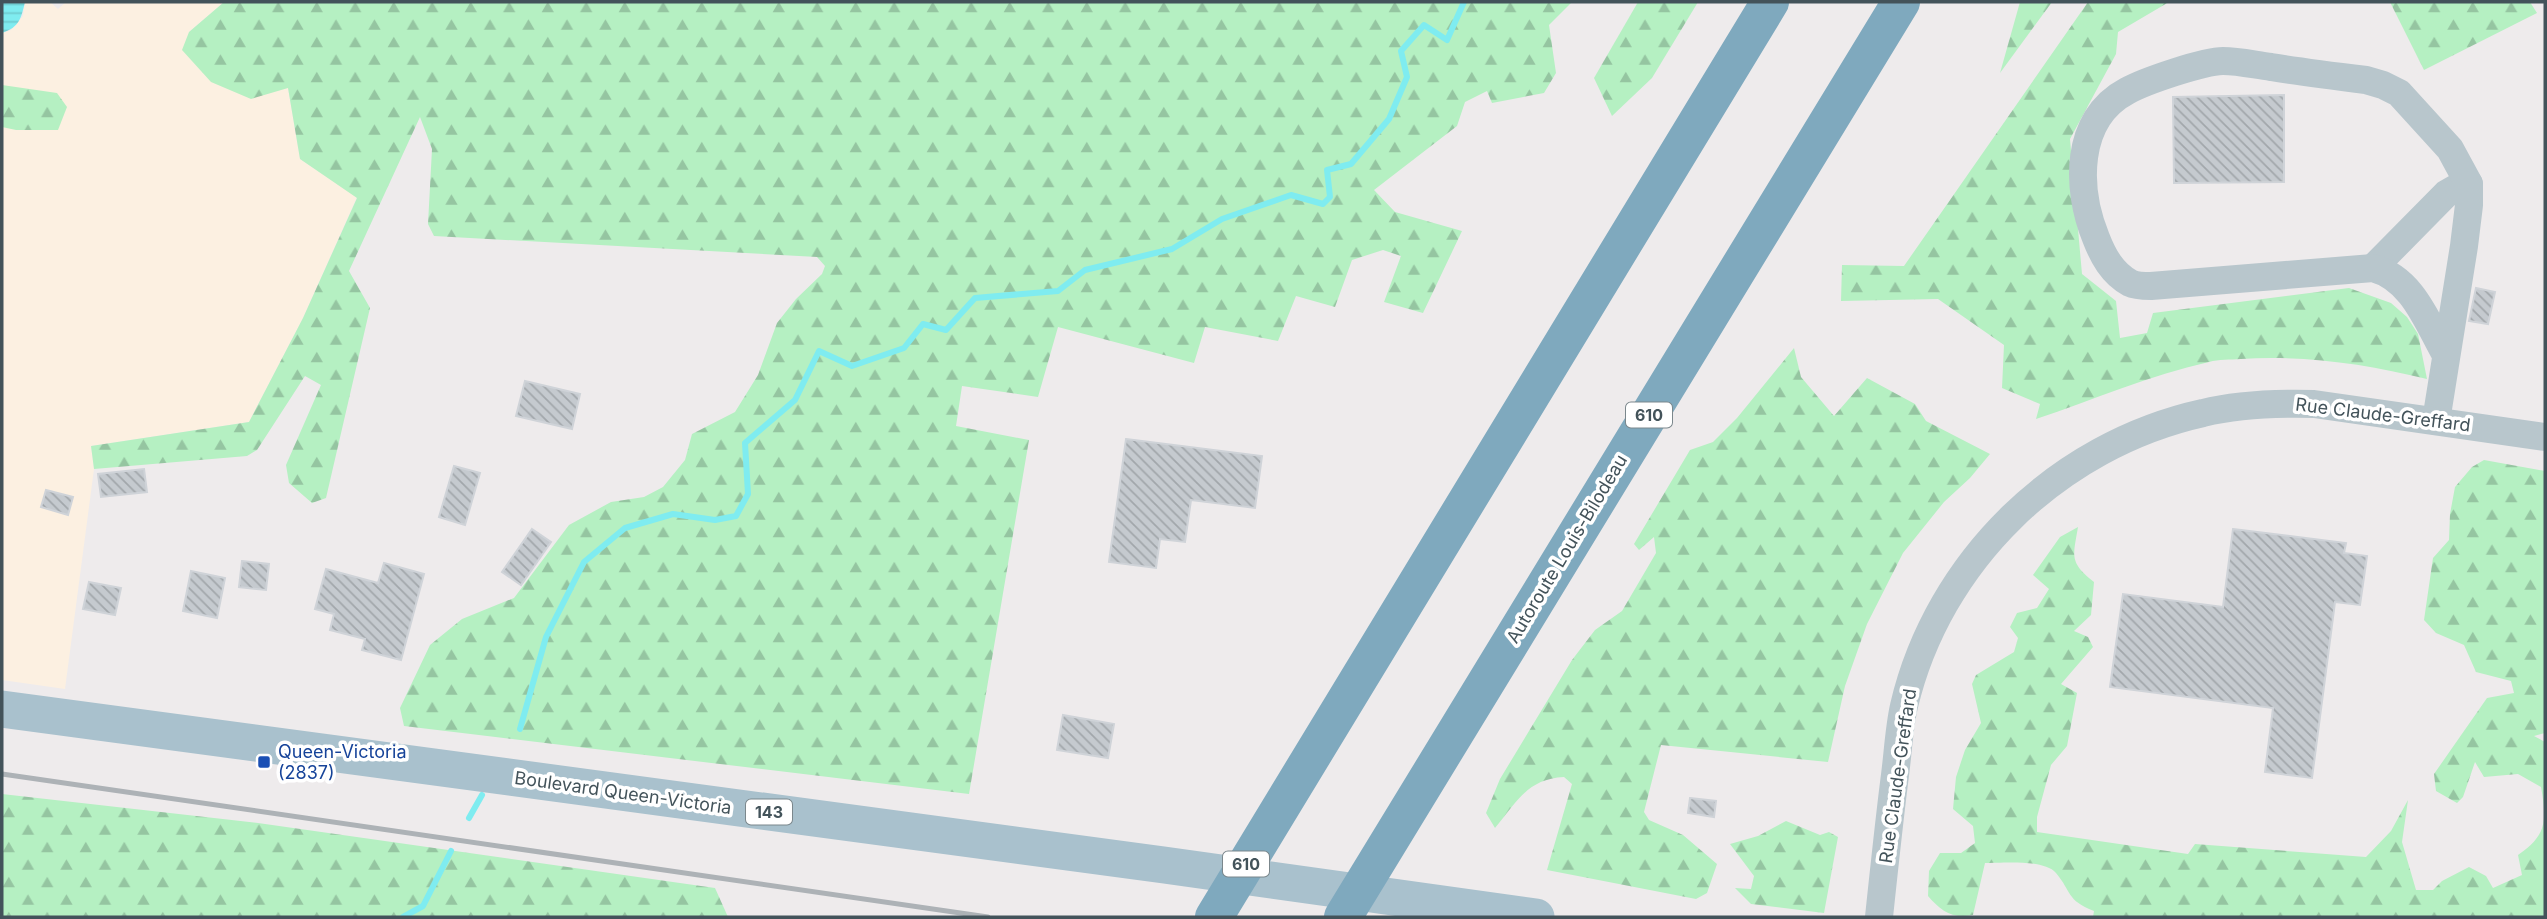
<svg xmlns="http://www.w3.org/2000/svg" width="2547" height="919" font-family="Inter,sans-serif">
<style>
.commercial{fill:#fcf0e1}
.forest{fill:url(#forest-firs)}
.water{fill:url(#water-rules)}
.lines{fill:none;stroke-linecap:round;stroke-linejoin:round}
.stream{stroke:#7fecf0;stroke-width:6}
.building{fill:url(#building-back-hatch);stroke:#cfd3d8;stroke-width:2}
.minor{stroke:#b8c6cc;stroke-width:28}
.major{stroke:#a9c1cd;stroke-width:37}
.highway{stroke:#7fa9be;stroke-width:38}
.rail{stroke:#adb2b6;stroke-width:5}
.transit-dot{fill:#1a4fb4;stroke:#fff;stroke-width:2.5}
.labels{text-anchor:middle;stroke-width:7;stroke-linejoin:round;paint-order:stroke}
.shield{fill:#fff;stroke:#7b878c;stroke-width:2}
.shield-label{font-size:16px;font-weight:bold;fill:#43535a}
.street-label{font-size:18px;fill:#43535a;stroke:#fff}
.transit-label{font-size:18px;fill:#164399;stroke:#fff;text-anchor:start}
</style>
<defs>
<pattern id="forest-firs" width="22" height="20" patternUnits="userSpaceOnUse" patternTransform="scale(1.75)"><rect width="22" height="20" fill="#b5f0c2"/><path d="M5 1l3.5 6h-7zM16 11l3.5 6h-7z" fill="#95c5a1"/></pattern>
<pattern id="water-rules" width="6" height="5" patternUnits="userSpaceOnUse" patternTransform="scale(1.75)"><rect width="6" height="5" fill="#7fecf0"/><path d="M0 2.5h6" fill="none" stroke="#6fccd0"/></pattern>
<pattern id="building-back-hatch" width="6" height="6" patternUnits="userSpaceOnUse" patternTransform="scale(1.75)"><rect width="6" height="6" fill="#c5cacf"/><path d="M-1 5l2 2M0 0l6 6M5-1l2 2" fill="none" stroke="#a2a7ab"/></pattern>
</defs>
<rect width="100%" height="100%" fill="#eeebec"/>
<path class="commercial" d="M25,2h25l8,7 8,-7h158l-35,30 99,56 12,71 57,38 -54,121 -54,104 -158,24 3,23 -29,220 -63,-9v-647l9,-3 12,-14z"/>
<g class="forest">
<path d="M224,2h1348l-23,23 7,48 -12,20 -52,10 -5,-12 -22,11 -8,24 -83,64 21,22 67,19 -39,82 -39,-11 17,-46 -18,-6 -31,10 -17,47 -39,-11 -18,45 -73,-14 -11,36 -136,-36 -20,70 -76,-11 -6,40 73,14 -60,354 -565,-68 -4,-18 30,-63 32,-26 52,-21 55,-73 42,-23 33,-5 19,-10 22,-27 7,-26 43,-22 23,-37 19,-52 19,-24 26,-25 3,-8 -8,-9 -383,-21 -6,-12 4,-75 -12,-32 -71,154 21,37 -44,190 -14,5 -23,-20 -3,-18 35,-80 -16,-9 -48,74 -10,6 -153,13 -3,-23 158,-24 54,-104 54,-120 -57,-39 -12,-71 -37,11 -40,-17 -29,-32 7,-18z"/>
<path d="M1638,2h60l-46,76 -40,38 -18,-38z"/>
<path d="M2020,2h32l-52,71z"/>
<path d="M2088,2h81l-51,30 -2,22 -46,85 12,135 34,27 4,37 27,-5 6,-20 196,-25 42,15 16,14 11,17 9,45c-61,-15 -123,-24 -186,-20 -11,1 -22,0 -32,3 -59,13 -116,38 -173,57l4,-15 -38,-16 2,-43 -66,-46 -97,2 1,-36 62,1z"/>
<path d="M2390,2h140l7,11 -113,57z"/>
<path d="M2,85l55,8 10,14 -9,23h-42l-14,-3z"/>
<path d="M1794,348l7,29 33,39 33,-38 48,26 11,17 64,33 -20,24 -26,24 -41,51 -36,71 -22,62 -17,76 -167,-17 -17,67 5,8 34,15 34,29 -10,29 -11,6 -149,-29 25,-86 -8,-7c-37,2 -47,25 -69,51l-9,-15 14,-34 72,-119 23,-30 27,-19 34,-58 -2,-16 -15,13 -5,-6 56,-94 23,-8 24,-24z"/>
<path d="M2484,460l61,11v262l-11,3 11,6v175h-452l1,-6c-28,-11 -22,-19 -38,-38 -12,-14 -53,-10 -71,-10l-12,52c-21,4 -32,-4 -45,-19l1,-25 11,-18h21l14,-10 -2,-17 -20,-17 3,-32 9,-27 16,-27 -9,-39 4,-9 38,-23 4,-14 -8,-11 7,-14 20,-5 12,-19 -16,-14 27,-38 18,-10c-5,30 -9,35 16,55l-3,33 -17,16 14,6 5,10 -32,37 16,9 -10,53 -16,19 -14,52v15l151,22 7,-10 171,13 25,-26 17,-31 -6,42 14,48h17l9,-9 27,-14 17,9 7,12 29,-13 -4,-20c29,-20 29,-34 23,-68l-23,-13 -34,3 -9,-15 -12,35 -6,6 -21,-12 -2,-17 53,-76 27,-5 -3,-12 -35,-9 -12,-27 -28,-12 -12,-13 9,-62 16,-18 1,-26 5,-27 17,-20z"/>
<path d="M2,794l256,29 457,65 13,29h-726z"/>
<path d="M1786,821l34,14 9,-3 9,5 -14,76 -73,-9 -16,-16 16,1 3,-13 -24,-32 28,-8z"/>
</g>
<path class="water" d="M2,2h23c-4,16 -5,25 -23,31z"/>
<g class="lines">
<g class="stream">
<path d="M520,729l26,-92 38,-75 41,-34 48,-14 42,6 21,-4 12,-22 -3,-51 50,-43 24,-49 33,15 52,-18 19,-24 23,6 29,-32 83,-7 27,-21 87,-21 50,-30 69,-24 32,9 7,-7 -3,-27 24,-6 38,-45 18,-42 -6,-26 23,-26 23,15 17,-38"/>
<path d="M469,818l13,-23"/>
<path d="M403,917l20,-11 28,-55"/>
</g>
</g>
<g class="building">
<path d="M2284,95v87l-110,1 -1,-86z"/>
<path d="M2476,288l19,4 -7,32 -19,-3z"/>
<path d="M525,381l55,13 -8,35 -56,-13z"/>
<path d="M1126,439l136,17 -7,52 -64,-8 -6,42 -25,-3 -4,29 -47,-6z"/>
<path d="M454,466l26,7 -15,52 -26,-8z"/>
<path d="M144,469l3,23 -46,5 -3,-23z"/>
<path d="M46,490l27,7 -5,18 -27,-8z"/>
<path d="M532,529l19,13 -30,43 -19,-13z"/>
<path d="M2233,529l113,14 -2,10 23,3 -7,49 -25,-3 -23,176 -47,-6 8,-64 -163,-21 13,-93 100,13z"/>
<path d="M242,561l27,3 -3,26 -27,-3z"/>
<path d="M384,563l40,11 -23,86 -39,-10 3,-11 -35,-9 4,-16 -19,-5 11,-40 52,14z"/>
<path d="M191,571l34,7 -8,40 -34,-7z"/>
<path d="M89,582l32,6 -6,27 -32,-6z"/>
<path d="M1063,715l51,9 -6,34 -51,-8z"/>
<path d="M1690,798l26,3 -2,16 -26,-4z"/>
</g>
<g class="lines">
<g class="minor">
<path d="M2373,268l73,-74 14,-8 9,-2"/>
<path d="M2436,421l28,-175 5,-41v-21l-19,-35 -51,-56 -16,-8 -17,-5c-32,-4 -64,-8 -95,-13 -16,-2 -32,-6 -48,-6 -19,0 -78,20 -96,30 -53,28 -51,98 -31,147 7,18 16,35 34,45 6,3 14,3 21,3l222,-18c40,11 54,54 73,87"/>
<path d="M1879,917c5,-47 10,-95 16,-142 3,-23 4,-47 9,-69 34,-145 154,-261 299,-293 36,-9 73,-10 111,-9l231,33"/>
</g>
<path class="major" d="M2,709l1162,156 372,52"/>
<g class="highway">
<path d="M1214,917l556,-915"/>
<path d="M1343,917l558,-915"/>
</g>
<path class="rail" d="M2,774l986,143"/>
</g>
<rect class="transit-dot" x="257" y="755" width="14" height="14" rx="3.5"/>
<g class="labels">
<g class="shield">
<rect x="1626" y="402.5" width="46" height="25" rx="5"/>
<rect x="746" y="799.5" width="46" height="25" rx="5"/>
<rect x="1223" y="851.5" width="46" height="25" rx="5"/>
</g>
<g class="shield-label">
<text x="1649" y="421">610</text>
<text x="769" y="818">143</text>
<text x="1246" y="870">610</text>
</g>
<g class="street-label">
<text transform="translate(2383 415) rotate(7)" y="6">Rue Claude-Greffard</text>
<text transform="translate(1567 549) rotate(-59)" y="6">Autoroute Louis-Bilodeau</text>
<text transform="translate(1898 776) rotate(-82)" y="6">Rue Claude-Greffard</text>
<text transform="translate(623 793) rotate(8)" y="6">Boulevard Queen-Victoria</text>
</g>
<g class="transit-label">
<text x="278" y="758">Queen-Victoria<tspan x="278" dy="21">(2837)</tspan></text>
</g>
</g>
<rect width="2547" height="919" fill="none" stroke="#43535a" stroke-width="7"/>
</svg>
